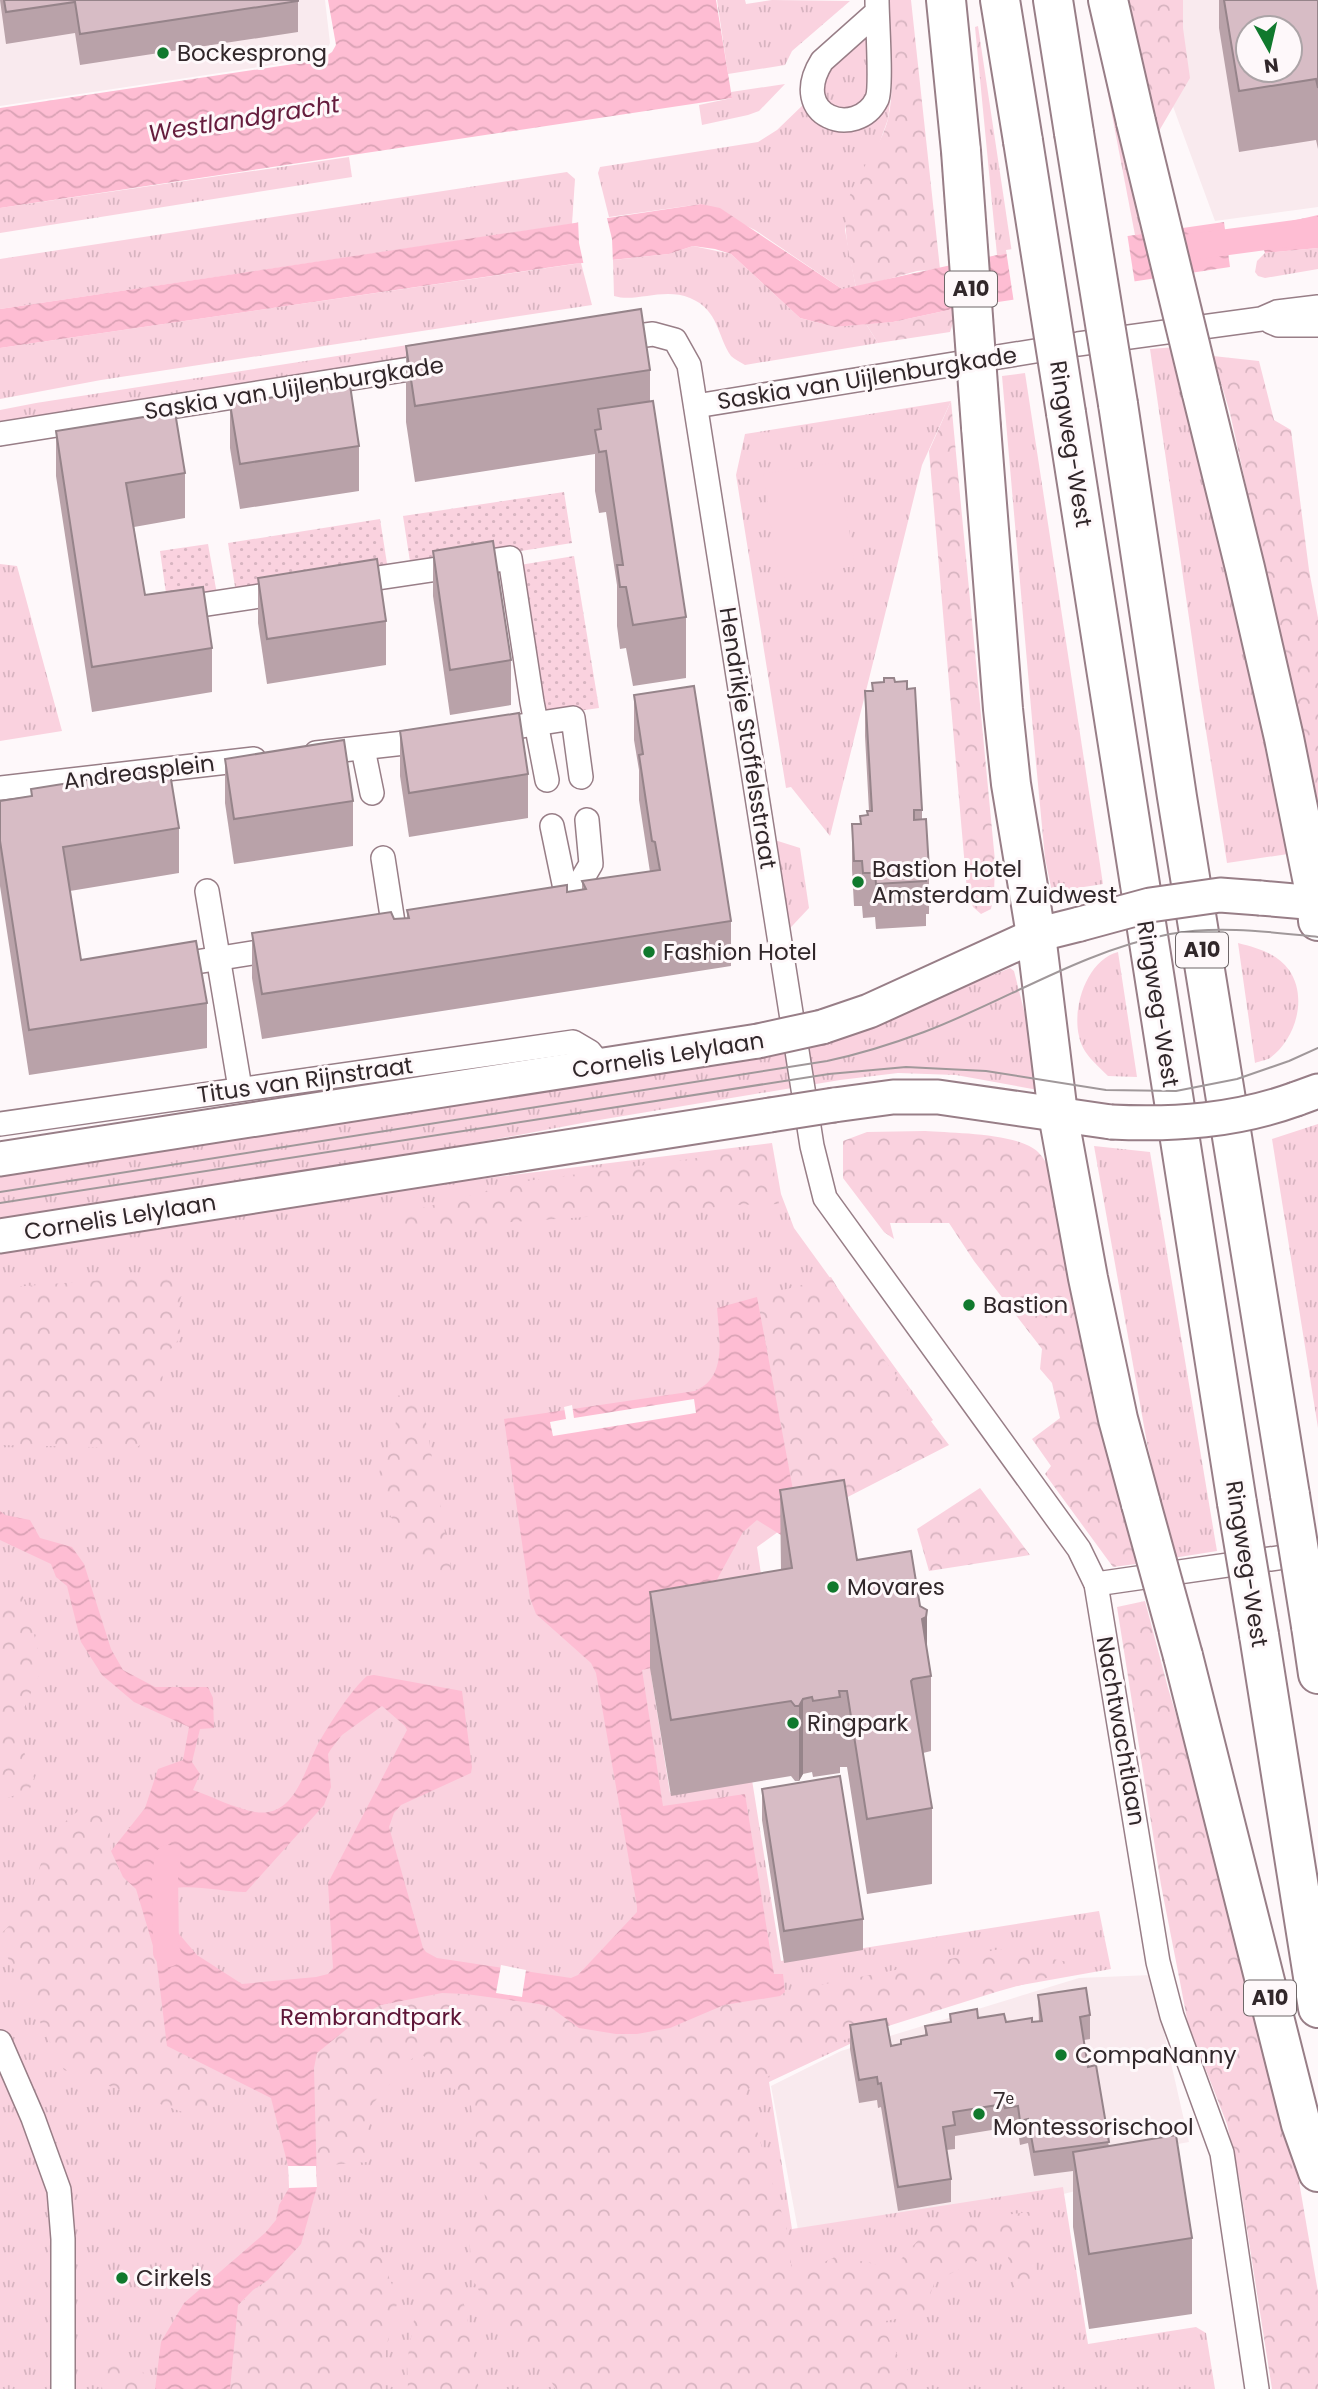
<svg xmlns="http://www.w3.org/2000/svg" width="1318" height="2389" font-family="Poppins,sans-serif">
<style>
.built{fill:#f9eaee;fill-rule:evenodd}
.grass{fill:url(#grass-tufts)}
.forest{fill:url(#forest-crowns)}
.garden{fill:url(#garden-dots)}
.pitch{fill:#fad2df}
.water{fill:url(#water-waves);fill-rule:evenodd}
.pier{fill:#fef8fa}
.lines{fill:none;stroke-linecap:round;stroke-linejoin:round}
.canal{stroke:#febdd3;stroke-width:26}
.street-casing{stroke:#987e87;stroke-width:26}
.secondary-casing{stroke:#987e87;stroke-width:37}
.highway-casing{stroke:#987e87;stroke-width:42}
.street{stroke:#fff;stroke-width:23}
.secondary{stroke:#fff;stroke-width:33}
.highway{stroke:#fff;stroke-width:38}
.tram{stroke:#a0989a;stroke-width:2}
.secondary-bridge-casing{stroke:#987e87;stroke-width:37;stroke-linecap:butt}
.highway-bridge-casing{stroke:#987e87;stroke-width:42;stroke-linecap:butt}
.secondary-bridge{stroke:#fff;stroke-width:33}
.highway-bridge{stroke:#fff;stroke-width:38}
.wall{fill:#b9a2a9}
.shaded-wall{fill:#96848a}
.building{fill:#d7bcc5;stroke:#96848a;stroke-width:2;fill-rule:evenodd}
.poi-dot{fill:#10792d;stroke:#fef8fa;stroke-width:2.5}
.labels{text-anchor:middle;stroke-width:6;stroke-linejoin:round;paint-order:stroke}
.shield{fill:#fef8fa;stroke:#6e6668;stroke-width:2}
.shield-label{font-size:21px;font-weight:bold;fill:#31272a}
.poi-label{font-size:23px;fill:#31272a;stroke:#fef8fa;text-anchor:start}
.street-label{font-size:23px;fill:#31272a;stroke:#fef8fa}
.park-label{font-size:23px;fill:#5d1436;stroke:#fef8fa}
.water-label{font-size:24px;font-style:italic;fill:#651c3d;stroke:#fef8fa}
</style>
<defs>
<pattern id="grass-tufts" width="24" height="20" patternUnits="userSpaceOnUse" patternTransform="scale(1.75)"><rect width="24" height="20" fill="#fad2df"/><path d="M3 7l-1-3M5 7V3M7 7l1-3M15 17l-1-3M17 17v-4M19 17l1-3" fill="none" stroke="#d7b4c0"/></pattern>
<pattern id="forest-crowns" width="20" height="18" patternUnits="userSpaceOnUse" patternTransform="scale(1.75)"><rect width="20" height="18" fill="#fad2df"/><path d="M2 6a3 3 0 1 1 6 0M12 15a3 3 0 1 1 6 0" fill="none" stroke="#d7b4c0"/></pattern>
<pattern id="garden-dots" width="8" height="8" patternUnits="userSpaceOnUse" patternTransform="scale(1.75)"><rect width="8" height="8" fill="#fad2df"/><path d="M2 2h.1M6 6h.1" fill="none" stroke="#d7b4c0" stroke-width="1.8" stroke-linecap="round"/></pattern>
<pattern id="water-waves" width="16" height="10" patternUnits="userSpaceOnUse" patternTransform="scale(1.75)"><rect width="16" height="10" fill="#febdd3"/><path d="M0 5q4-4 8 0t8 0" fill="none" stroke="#daa2b5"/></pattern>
</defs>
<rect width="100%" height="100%" fill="#fef8fa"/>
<g class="built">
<path d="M0,0h325l5,43 -6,12 -5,3 -319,48z"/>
<path d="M1134,0h184v207l-103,14zM1248,28h42v42h-42z"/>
<path d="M1151,1975l38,167 -76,14 -7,27 -50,13 -258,34 -27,-144 70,-35 238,-73z"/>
</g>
<g class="grass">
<path d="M717,0h28l1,4 26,-4 78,1 -58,50 -7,14 -57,9z"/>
<path d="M1094,21l52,213 -11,1z"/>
<path d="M978,26l34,227 -15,2 -22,-228z"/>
<path d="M868,35l3,57 -12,15 -19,1 -13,-6 -5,-12 5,-24z"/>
<path d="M785,84l-26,27 -11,4 -46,10 -3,-20 33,-7 -1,-6z"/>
<path d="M891,93l-3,26 -9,25 -28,49 -6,37 11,58 -14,1 -87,-59 -54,-26 -92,13 -11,-44 2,-6 158,-25 19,-12 28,-27 9,13 67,-4z"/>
<path d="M349,157l3,20 -352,56v-25z"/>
<path d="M567,172l8,7 -3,45 -572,85v-50z"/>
<path d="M693,246l38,8 69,64 35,9 31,-3 12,19 -133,22c-5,-3 -11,-6 -14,-9 -14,-20 -12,-46 -41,-58 -27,-11 -54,5 -76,-2l-1,-36 56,-6z"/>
<path d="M1318,248v21l-53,9 -7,-2 -3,-4 2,-11 8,-8z"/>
<path d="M581,263l11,42 -491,75 -101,19v-51z"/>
<path d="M594,316l17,8 21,-4 -632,106v-16l36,-7z"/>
<path d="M1176,347l91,382 21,125 -61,9 -28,-176 -49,-338z"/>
<path d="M1025,373l78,511 -51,8 -7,-34 -11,-116 -32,-366z"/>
<path d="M951,401l-29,64 -92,371 -39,-49 -5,1 -50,-313 9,-41z"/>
<path d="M0,564l17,2 45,165 -62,10z"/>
<path d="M762,836l38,12 9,60 -32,34z"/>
<path d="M1238,943c19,5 39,10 51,27 19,27 7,69 -19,88 -3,2 -10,3 -15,5z"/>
<path d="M1118,952l19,125 -29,-1c-12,-12 -26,-23 -29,-40 -7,-29 8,-76 39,-84z"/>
<path d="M1010,968l4,3 21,83 3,36 -82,-15 -58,-2 -58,7 -247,41 -266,50 -327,52v-47l764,-119 71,-16z"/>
<path d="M1318,1124v304l-46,-289z"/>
<path d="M772,1143l9,51 13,34 139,192 -176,127 16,108 -122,19 19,119 82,-13 29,181 318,-50 12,58 -135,24 -41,11 -166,78 23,147 271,-42 25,157 108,-17 10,6 9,56h-1215v-1142l358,-53z"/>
<path d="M1094,1146l56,6 67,399 -44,7 -26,-115z"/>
</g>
<g class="forest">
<path d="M887,0h24l29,269 -23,2 -61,17c-6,-31 -17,-65 -5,-96 11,-26 30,-45 37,-73 8,-35 1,-82 -1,-119z"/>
<path d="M1125,0h58v28l7,50 -31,53z"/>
<path d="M958,308l-8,24 -72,11 -12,-19 27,-2z"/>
<path d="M1213,356l46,5 15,59 17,10 18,140 9,48v192l-88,-397z"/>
<path d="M951,401l44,460 -1,34 -3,14 -10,5 -8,-7 -6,-16 -38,-440z"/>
<path d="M925,1131c27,2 94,2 113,21 5,5 9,12 13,18l85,394 -23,3 -68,-93 6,-8 -19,-27 28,-21 -8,-35 -12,-14 2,-20 -68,-88 -25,-38h-59l4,16 -10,-7 -41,-54v-37l24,-9z"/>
<path d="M771,1152l8,52 -45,1 -44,5 -295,20 1,-15 123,-33 208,-28z"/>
<path d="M192,1273c-10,21 -21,40 -10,62l-10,13 -10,7 1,39 -11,17 -5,29 -11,8 -136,-3v-157z"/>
<path d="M831,1277l36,60 82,108 -150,77 -42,-225z"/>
<path d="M421,1394l33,191c-34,-21 -80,-74 -74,-117 1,-7 5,-14 8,-20 10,-20 9,-31 5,-52z"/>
<path d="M980,1488l50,67 -101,16 -12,-42z"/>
<path d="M0,1592l22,1 21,73 -28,62 19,50 -5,13 -29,9z"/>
<path d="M1145,1601l23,87 28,93 100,383 22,128v97h-46l-33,-211 -12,-54 -39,-100 -8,-42 -19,-97 -44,-278z"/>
<path d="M89,1805l19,5 3,41 12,26 13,12 20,67 11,90 64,31c-12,24 -12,33 -40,38l-127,-45 -64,-128v-7c7,-8 17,-16 22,-25 25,-44 16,-78 67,-105z"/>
<path d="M1000,1949l89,17 -93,26 -187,59 -64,40 44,146 3,40 45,-21 56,12 38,-42 117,-17 -19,20 9,51 -23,11 -9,-44 -71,34 -12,33 -43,8 20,38 22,29h-367l-14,-29 -24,-18 -23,-24 -22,-40 -3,-46 17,-28 -15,-98 -52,-55 -51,58 -1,53 -51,4 -2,-98 3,-15 52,-42 12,-6 61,-12 24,1 73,10 11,3 29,21 37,6h21l33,-6 54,-23 56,-9 5,-4z"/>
<path d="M359,2232l16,8 7,11 1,12 15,36 -12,51 -1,39h-155l8,-84 30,-25 33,-36 39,-10z"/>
<path d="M422,2272c10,1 23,2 32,9 13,12 21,87 25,108h-71l-1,-27z"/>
<path d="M118,2359c18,0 28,16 37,30h-54l8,-21z"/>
</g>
<g class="garden">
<path d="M564,492l8,51 -161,25 -8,-52z"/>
<path d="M380,519l8,51 -152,23 -8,-50z"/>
<path d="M208,544l10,56 -50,7 -8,-56z"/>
<path d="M574,556l25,152 -55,8 -24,-151z"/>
</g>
<path class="pitch" d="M838,462l17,104 -76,12 -16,-104z"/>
<g class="water">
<path d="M328,0h388l16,98 -732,110v-100l320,-48 12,-8 4,-7z"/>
<path d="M701,204l19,4 122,81 155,-34 227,-33 6,45 -272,41 -65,14 -58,5 -35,-9 -69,-64 -16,-5 -22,-3 -24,8 -96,10 -573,84v-39z"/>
<path d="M1318,215v33l-53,5 -8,-24z"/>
<path d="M757,1297l42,225 -18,13 -24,-15 -14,12 -29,53 -1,69 -71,16 21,136 82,-12 29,180h9l2,18 -5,4 -56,9 -54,23 -33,6h-21l-37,-6 -29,-21 -11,-3 -73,-10 -24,-1 -61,12 -12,6 -52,42 -3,15 3,119 -16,57 -33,36 -15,10 -15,15 -8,84h-75l6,-47 23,-39 81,-70 11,-13 3,-15 10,-17 -1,-22 -17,-68 -104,-52 -11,-90 -20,-67 -13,-12 -12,-26 34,-43 13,-39 25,-9 6,-33 -55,-25 -32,-27 -21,-33 -14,-56 -11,-9 -5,-13 -51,-24v-29l5,4 25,5 10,18 32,9 12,17 27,85 12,21 32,17h53l5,11 1,30 -14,1 -8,33 8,12 -7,16c20,7 41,18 62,22 43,7 50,-49 67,-75 11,-18 29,-47 45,-61l7,-1 88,16 10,76 -1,6 -70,32 -7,8 -5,14 34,121 3,4 11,6 134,20 7,-3 59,-63v-6l-41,-233 -5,-10 -55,-49 -6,-16 -26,-179 191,-28c33,-14 24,-54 22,-83zM382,1706l23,20 2,4 -79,153 5,85 -5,6 -12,3 -74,7 -45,-29 -41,-48c1,-5 3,-11 8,-15 16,-11 63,1 82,0l78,-87 7,-18 -3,-33 3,-5 11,-14z"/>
</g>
<g class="pier">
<path d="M606,214l6,25 1,24 -29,3 -5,-23 -1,-24z"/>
<path d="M1127,233l8,51 -121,19 -8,-53z"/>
<path d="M694,1399l2,14 -143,23 -3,-14 16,-3 -2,-12 8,-2 2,13z"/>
<path d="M501,1965l25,5 -4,27 -26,-4z"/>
<path d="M288,2166h28l1,21 -28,1z"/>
</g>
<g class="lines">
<g class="canal">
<path d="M1191,247l127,-17"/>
<path d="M168,1858l-3,16 1,78 2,2"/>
</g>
<defs>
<g id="street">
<path d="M877,12l-55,49c-35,56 35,79 55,38 5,-12 0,-81 0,-99"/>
<path d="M1271,322l7,3h40"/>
<path d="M615,339l38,-5 22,6 14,25 123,781 13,52 254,351 17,35 62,378 14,54 50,137 35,236"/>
<path d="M696,406l382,-62 183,-25 16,-7 41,-5"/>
<path d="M0,434l435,-69"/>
<path d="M351,582l159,-24 22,144 15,78"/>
<path d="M181,608l105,-16"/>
<path d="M489,731l84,-13 8,59"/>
<path d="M363,749l9,44"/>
<path d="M316,753l115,-13"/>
<path d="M0,788l254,-29"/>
<path d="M552,826l16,77"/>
<path d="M383,858l11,71"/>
<path d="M207,891l33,197"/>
<path d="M551,905l17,-2 23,-39 -4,-44"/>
<path d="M171,966l112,-18"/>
<path d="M0,1124l573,-82 17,10 11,14"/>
<path d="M1096,1584l216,-31"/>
<path d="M0,2042l33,76 26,72 4,49v150"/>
</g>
<g id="secondary">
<path d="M1260,898l58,5"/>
<path d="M822,1027l47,-16 167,-76 44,-11"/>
<path d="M1296,1099l22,-8"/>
<path d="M834,1105l59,-8h45l173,25"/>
<path d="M0,1159l758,-118"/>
<path d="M0,1236l770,-121"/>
</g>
<g id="highway">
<path d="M946,0l15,151"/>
<path d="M1000,0l23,141"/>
<path d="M1053,0l21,133"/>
<path d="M1108,0l28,122"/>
<path d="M1201,390l44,178 39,170 33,165 1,18"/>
<path d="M1118,404l59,393 113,698"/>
<path d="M1066,413c55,363 116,726 171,1090"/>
<path d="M981,427l22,282 8,75 25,151 22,179 30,164 30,141 23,85"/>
<path d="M1311,1626l7,48"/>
<path d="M1259,1635l59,373"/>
<path d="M1183,1656l118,468 17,48"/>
</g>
</defs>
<use href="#street" class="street-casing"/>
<use href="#secondary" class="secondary-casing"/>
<use href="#highway" class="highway-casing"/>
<use href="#street" class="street"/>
<use href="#secondary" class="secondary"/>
<use href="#highway" class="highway"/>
<g class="tram">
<path d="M0,1192l827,-131c33,-7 65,-17 97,-29 82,-31 158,-81 246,-98 49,-9 99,-2 148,3"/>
<path d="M0,1203l829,-129 77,-7 80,4 120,19 70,1 61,-12 52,-18 29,-13"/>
</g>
<defs>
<g id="secondary-bridge">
<path d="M1080,924l70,-19 70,-10 40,3"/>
<path d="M758,1041l64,-14"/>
<path d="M770,1115l64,-10"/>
<path d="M1111,1122c64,3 124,-1 185,-23"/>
</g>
<g id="highway-bridge">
<path d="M1136,122l65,268"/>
<path d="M1074,133l44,271"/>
<path d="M1023,141l43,272"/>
<path d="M961,151l20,276"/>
<path d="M1290,1495l21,131"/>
<path d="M1237,1503l22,132"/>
<path d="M1141,1504l42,152"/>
</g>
</defs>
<use href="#secondary-bridge" class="secondary-bridge-casing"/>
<use href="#highway-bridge" class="highway-bridge-casing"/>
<use href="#secondary-bridge" class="secondary-bridge"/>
<use href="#highway-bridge" class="highway-bridge"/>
</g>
<g class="wall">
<path d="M0,0h298v32l-218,33 -5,-32 -69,11z"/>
<path d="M1219,0h99v149l-2,-9 -77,12 -20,-124z"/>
<path d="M406,346l244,24v31l36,216v61l-53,8 -7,-38 -6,1 -3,-23v-41l-11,-73 -7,1 -4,-22v-37l-180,28 -9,-60z"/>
<path d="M230,404l129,42v45l-119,18 -10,-61z"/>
<path d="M56,431l129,42v45l-51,9 11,68 67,53v44l-120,20 -36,-236z"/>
<path d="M433,551l78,109v45l-61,10 -17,-119z"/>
<path d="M258,578l128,43v44l-119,19 -9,-61z"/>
<path d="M895,682l12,7 15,121v9l7,50v45h-3v12l-50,3 -1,-12 -12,1 -1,-12h-8l-2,-37v-45h8l7,-9 2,-4 -4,-75v-45h7z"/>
<path d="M634,695l97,226v45l-469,73 -10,-61v-45l155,-15v-8l175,-20v-9l68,-9 -11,-72v-30l-5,-30z"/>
<path d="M400,731l128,43v44l-119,19 -9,-61z"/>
<path d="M225,759l128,42v45l-119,18 -9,-61z"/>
<path d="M31,789l148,39v45l-109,18 11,69 126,43v45l-178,27 -29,-189v-85l31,-5z"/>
<path d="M780,1490l77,70 70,91 4,25v75l-8,2 9,55v76l-65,10 -20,-127h-7v6l-27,4 -1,-5 -9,2 -4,7h-4l-4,-5 -120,20 -21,-128v-76l131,-22z"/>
<path d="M762,1789l101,130v31l-79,13 -22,-143z"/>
<path d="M1038,1995l52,20v24l-6,1 4,27 21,79 83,92v76l-103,15 -16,-102v-56l-39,5 -6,-33 -8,2 -2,-15 -13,2 -1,-4 -49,8v13l-9,1 5,29v23l-53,9 -17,-104 -3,1 -1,-8 -18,3 -9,-54v-24l41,21 10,-2 24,-8v-10l25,-3v-9l56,8h33z"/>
</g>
<g class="shaded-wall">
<path d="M927,1610v67l-5,-58z"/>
<path d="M803,1699v75l-4,7v-75z"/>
</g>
<g class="building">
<path d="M4,0h294v1l-218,33 -5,-32 -69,10z"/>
<path d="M1224,0h94v88l-2,-9 -77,12zM1248,28h42v42h-42z"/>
<path d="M641,309l9,61 -235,36 -9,-60z"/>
<path d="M350,385l9,61 -119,18 -10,-60z"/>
<path d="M653,401l33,216 -53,8 -7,-38h-6l-3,-22h6l-17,-114 -7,1 -4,-22 6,-1 -3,-20z"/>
<path d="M175,412l10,61 -59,10 19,112 58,-8 9,61 -120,19 -36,-236z"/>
<path d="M493,541l18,119 -61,10 -17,-119z"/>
<path d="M377,559l9,62 -119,18 -9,-61z"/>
<path d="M884,678h10l1,4 12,-1v8l8,-1 7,122h-8v10l12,-1 3,50 -4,1 1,11 -50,3 -1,-11h-12l-1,-12h-8l-2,-37h9l-1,-8 8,-1 -1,-4h5l-7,-120h8l-1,-8 12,-1z"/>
<path d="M694,686l37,235 -469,73 -10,-61 139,-21 3,7 15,-1 -2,-8 160,-25v7l19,-3 -4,-8 78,-11 -5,-28 -3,-1 -13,-86 4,-1 -9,-59z"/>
<path d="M519,713l9,61 -119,19 -9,-62z"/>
<path d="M344,740l9,61 -119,18 -9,-60z"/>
<path d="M169,767l10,61 -116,19 18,113 115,-19 11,62 -178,27 -29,-189v-40l32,-5 -1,-7z"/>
<path d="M844,1480l13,80 54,-9 9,55 7,4 -1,7 -4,2 9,57 -18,3 -2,2 21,127 -65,11 -20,-128h-8l1,6 -27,4 -1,-4 -9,2 -4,7h-4l-4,-5 -120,19 -21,-128 142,-24 -12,-78z"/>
<path d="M840,1776l23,143 -79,12 -22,-142z"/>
<path d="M1086,1988l4,27 -10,2 8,50 8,-2 13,77 -75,10 -6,-33 -8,2 -2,-15 -13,2 -1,-4 -51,8 2,13 -12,2 8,52 -53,8 -17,-104 -3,1 -1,-7 -18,3 -9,-55 36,-6 5,27 10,-2v-4l26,-5 -2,-9 26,-4 -1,-8 27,-5 1,9 26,-4 2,8 26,-4v4l10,-1 -4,-26z"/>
<path d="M1176,2135l16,103 -103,16 -16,-102z"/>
</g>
<g class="poi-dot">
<circle cx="163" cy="53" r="7"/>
<circle cx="858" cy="882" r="7"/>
<circle cx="649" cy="952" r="7"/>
<circle cx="969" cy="1305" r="7"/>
<circle cx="833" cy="1587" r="7"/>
<circle cx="793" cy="1723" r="7"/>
<circle cx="1061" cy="2055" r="7"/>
<circle cx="979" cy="2114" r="7"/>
<circle cx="122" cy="2278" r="7"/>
</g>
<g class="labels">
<g class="shield">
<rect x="945" y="271.5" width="52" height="35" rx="5"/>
<rect x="1176" y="932.5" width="52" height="35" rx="5"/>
<rect x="1244" y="1980.5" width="52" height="35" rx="5"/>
</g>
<g class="shield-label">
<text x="971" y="296">A10</text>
<text x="1202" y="957">A10</text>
<text x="1270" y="2005">A10</text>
</g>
<g class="poi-label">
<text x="177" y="61">Bockesprong</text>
<text x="872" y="877">Bastion Hotel<tspan x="872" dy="26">Amsterdam Zuidwest</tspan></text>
<text x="663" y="960">Fashion Hotel</text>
<text x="983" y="1313">Bastion</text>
<text x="847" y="1595">Movares</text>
<text x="807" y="1731">Ringpark</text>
<text x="1075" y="2063">CompaNanny</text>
<text x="993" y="2109">7ᵉ<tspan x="993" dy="26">Montessorischool</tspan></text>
<text x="136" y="2286">Cirkels</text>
</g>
<g class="street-label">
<text transform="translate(867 378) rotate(-9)" y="8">Saskia van Uijlenburgkade</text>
<text transform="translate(294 388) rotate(-9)" y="8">Saskia van Uijlenburgkade</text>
<text transform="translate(1071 444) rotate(81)" y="8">Ringweg-West</text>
<text transform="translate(748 738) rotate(81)" y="8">Hendrikje Stoffelsstraat</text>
<text transform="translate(139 772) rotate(-7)" y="8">Andreasplein</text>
<text transform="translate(1158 1004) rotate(81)" y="8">Ringweg-West</text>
<text transform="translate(668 1055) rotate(-9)" y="8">Cornelis Lelylaan</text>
<text transform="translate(305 1080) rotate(-8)" y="8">Titus van Rijnstraat</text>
<text transform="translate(120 1217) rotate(-9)" y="8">Cornelis Lelylaan</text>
<text transform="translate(1247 1564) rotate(81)" y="8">Ringweg-West</text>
<text transform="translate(1121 1731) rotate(80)" y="8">Nachtwachtlaan</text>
</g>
<g class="park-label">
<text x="371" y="2025">Rembrandtpark</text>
</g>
<g class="water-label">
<text transform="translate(244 119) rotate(-9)" y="8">Westlandgracht</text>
</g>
</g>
<g transform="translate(1269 49) rotate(172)"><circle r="33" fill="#fef8fa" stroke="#aca4a7" stroke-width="2"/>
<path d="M0-5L12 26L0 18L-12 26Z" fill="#10792d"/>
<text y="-10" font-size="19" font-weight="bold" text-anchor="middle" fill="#31272a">N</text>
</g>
</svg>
